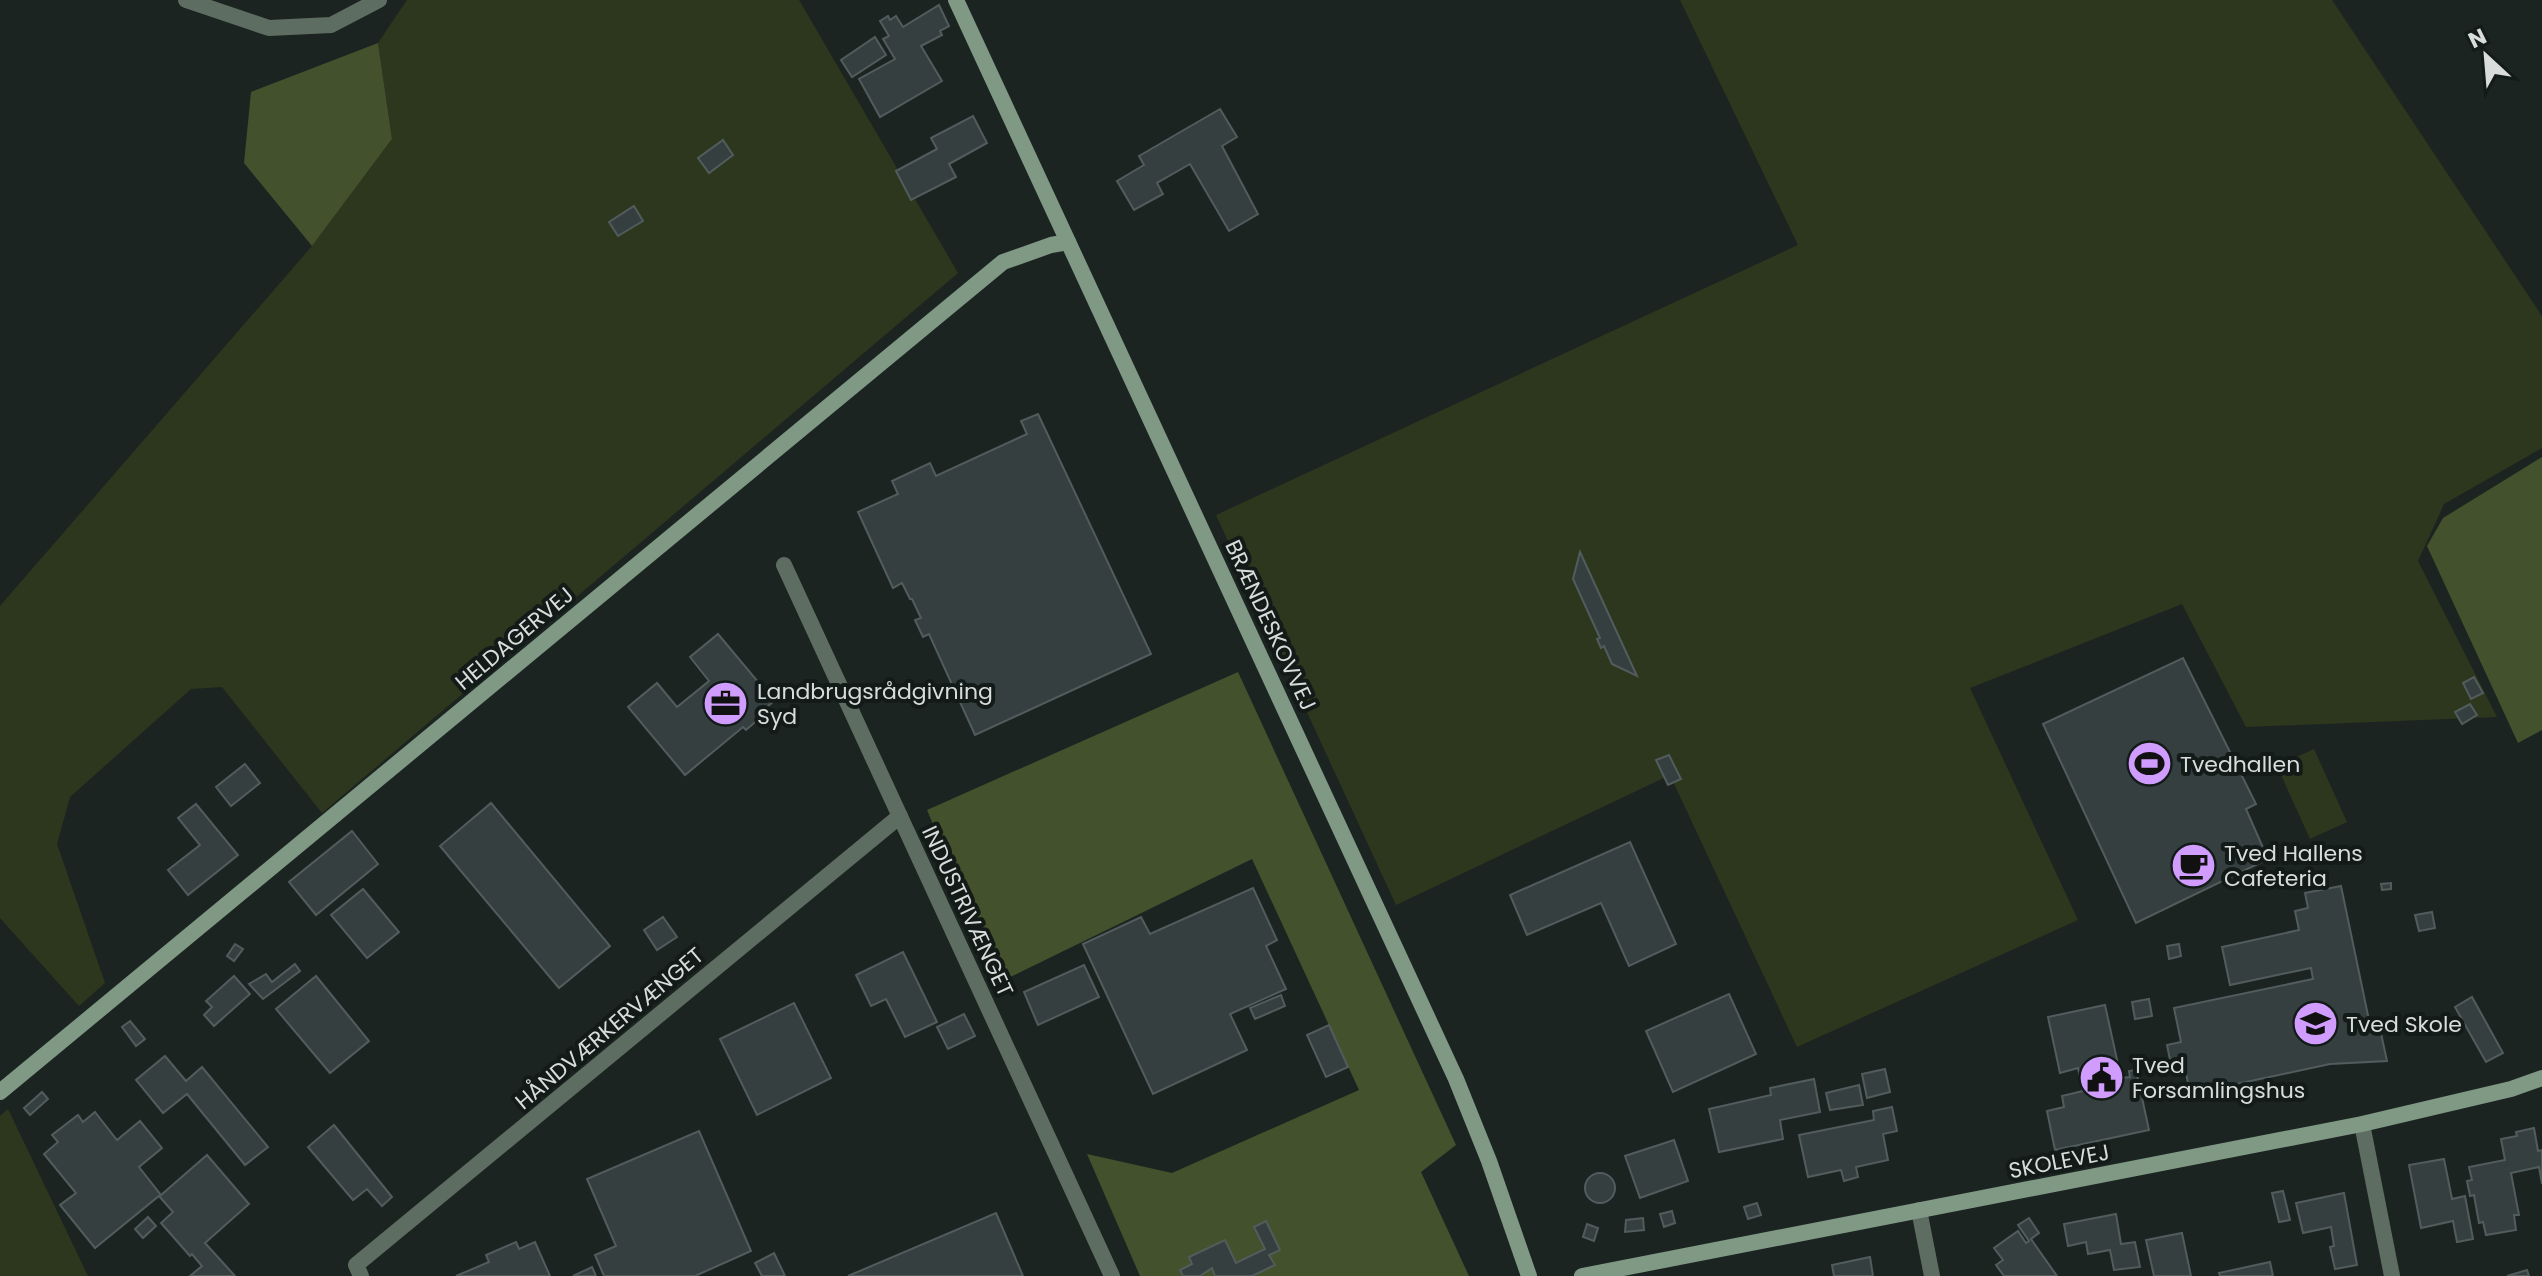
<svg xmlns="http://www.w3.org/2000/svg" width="2542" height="1276" font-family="Poppins,sans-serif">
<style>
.green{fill:#2d371d}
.forest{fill:#43512c}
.building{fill:#353f40;stroke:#525c5d;stroke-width:2}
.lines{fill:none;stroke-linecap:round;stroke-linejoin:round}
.street{stroke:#5e6d61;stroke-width:16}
.secondary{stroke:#7f9985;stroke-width:16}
.labels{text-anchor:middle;stroke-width:8;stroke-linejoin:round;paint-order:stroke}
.street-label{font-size:22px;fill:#d8dddc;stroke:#131b19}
.poi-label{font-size:22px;fill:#d8dddc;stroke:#131b19;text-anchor:start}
</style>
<rect width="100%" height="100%" fill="#1c2422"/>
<g class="green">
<path d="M407,0h392l159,273 -636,540 -100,-126 -31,2 -121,108 -13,47 48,139 -26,23 -79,-88v-312l312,-360 80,-107 -14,-96z"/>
<path d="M1680,0h652l210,316v132l-98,56 -26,57 79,156 -251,10 -64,-123 -212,84 108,232 -281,127 -127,-272 -274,130 -180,-390 582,-270z"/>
<path d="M2314,749l33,73 -37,17 -33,-73z"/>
<path d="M8,1109l80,167h-88v-160z"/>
</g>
<g class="forest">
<path d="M378,43l14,96 -80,107 -68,-83 7,-71z"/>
<path d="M2542,457v273l-24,13 -91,-197 16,-28z"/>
<path d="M1238,672l218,473 -35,27 48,104h-329l-53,-122 85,19 187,-83 -107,-231 -252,123 -73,-172z"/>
</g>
<g class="building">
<path d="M939,5l10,21 -9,5 2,4 -21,11 21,35 -62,36 -21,-38 36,-20 -12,-20 6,-3 -9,-15 8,-5 2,4 6,-4 7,11z"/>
<path d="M875,37l11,18 -34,22 -11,-17z"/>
<path d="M1220,109l17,28 -15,9 36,68 -29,17 -39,-67 -33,19 6,11 -29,16 -17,-29 27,-16 -5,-9z"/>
<path d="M973,116l14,27 -38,21 7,13 -45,23 -15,-29 41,-22 -6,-11z"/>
<path d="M723,140l10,15 -24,18 -11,-15z"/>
<path d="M634,206l9,15 -25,15 -9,-14z"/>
<path d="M1038,414l113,240 -176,81 -46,-101 -6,3 -8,-17 6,-2 -9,-19h-2l-8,-16 -9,5 -35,-76 40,-18 -6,-13 38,-18 6,13 91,-42 -6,-13z"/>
<path d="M1580,552l57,124 -25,-12 -8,-18 -3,2 -4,-9 3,-1 -27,-59z"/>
<path d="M718,634l56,67 -15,13 2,3 -15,13 -3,-3 -58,48 -57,-68 29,-24 20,24 32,-26 -19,-24z"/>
<path d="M2183,658l73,146 -10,5 22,50 -132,64 -93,-199z"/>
<path d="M2474,677l9,16 -12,6 -8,-16z"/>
<path d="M2470,704l7,11 -15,9 -7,-12z"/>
<path d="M1669,755l12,24 -13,6 -12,-25z"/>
<path d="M245,764l15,19 -29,23 -15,-19z"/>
<path d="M491,803l119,143 -51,42 -119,-142z"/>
<path d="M196,804l42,51 -50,40 -20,-25 32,-25 -22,-27z"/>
<path d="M352,831l26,33 -62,51 -27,-33z"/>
<path d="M1630,842l46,102 -47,22 -28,-63 -74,32 -17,-40z"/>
<path d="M2391,883v6l-9,1 -1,-6z"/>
<path d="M2341,886l29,139 9,-1 8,37 -57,3 -140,30 -7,-37 -13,3 -3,-15 14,-3 -7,-34 139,-29 -2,-11 -81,17 -8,-38 77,-17 -4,-19 13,-3 -3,-15z"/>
<path d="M1253,888l24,52 -11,6 20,43 -56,25 17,36 -94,44 -70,-150 58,-27 9,17z"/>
<path d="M363,889l36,43 -32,26 -36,-43z"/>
<path d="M2432,912l3,16 -16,3 -4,-16z"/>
<path d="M663,917l14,20 -20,13 -13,-20z"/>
<path d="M235,944l8,5 -9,12 -7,-5z"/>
<path d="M2179,944l2,12 -12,3 -2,-13z"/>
<path d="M903,952l34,70 -32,15 -19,-38 -15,7 -15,-31z"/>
<path d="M295,964l5,7 -37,28 -14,-15 17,-10 6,8z"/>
<path d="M1084,965l15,32 -61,28 -14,-33z"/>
<path d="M234,976l16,18 -36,32 -10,-11 8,-8 -6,-6z"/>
<path d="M316,976l53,65 -39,32 -54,-64z"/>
<path d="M1729,994l27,60 -83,38 -27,-61z"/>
<path d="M1281,995l4,11 -30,13 -5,-11z"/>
<path d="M2472,997l31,56 -17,9 -31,-55z"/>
<path d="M2149,999l3,17 -17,3 -3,-17z"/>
<path d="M794,1003l37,75 -74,37 -37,-76z"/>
<path d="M2105,1005l16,73 9,-1 -1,-6 7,-1 13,60 -94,20 -8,-39 17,-4 -2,-11 21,-5 -5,-23 -18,5 -12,-56z"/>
<path d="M964,1014l11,22 -27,13 -11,-22z"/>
<path d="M130,1021l15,18 -9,7 -14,-19z"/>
<path d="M1329,1025l19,42 -22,10 -19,-42z"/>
<path d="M165,1056l21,25 16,-14 66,80 -23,18 -58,-71 -24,19 -27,-33z"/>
<path d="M1885,1069l5,23 -23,6 -5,-24z"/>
<path d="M1814,1079l6,33 -40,8 3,19 -64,13 -10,-43 62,-14 -1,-7z"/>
<path d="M1859,1085l4,20 -33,5 -4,-17z"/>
<path d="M42,1092l6,7 -18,16 -6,-7z"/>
<path d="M1892,1107l5,24 -14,3 5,26 -32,7 2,10 -14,4 -3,-11 -33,7 -9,-42 75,-15 -1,-9z"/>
<path d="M95,1112l22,28 23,-19 22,27 -23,19 22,28 46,-40 42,49 -44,39 30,33h-45l12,-10 -10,-12 -2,2 -29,-33 12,-11 -14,-16 -64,52 -35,-43 16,-12 -32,-39 14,-12 -6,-7 26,-20 5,7z"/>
<path d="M334,1125l58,72 -10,9 -15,-17 -14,11 -45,-53z"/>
<path d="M2534,1128l4,23 4,-1v34l-3,-17 -28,6 8,42h-5l2,15 -30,5 -3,-13 -4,1 -5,-28 -4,1 -3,-15 5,-1 -3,-13 36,-7 -4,-21 16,-3 -1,-4z"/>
<path d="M699,1131l52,120 -56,25h-91l-9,-21 21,-9 -29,-67z"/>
<path d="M1674,1140l14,41 -48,17 -15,-42z"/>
<path d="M2444,1159l8,40 13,-3 8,43 -16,3 -4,-21 -32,7 -12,-63z"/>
<circle cx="1600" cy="1188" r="15"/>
<path d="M2283,1191l7,29 -11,2 -7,-29z"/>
<path d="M2344,1193l13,72 -22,4 -5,-22 4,-1 -3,-19 -28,6 -7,-30z"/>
<path d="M1757,1203l4,12 -13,4 -4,-12z"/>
<path d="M1672,1211l3,12 -11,4 -4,-13z"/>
<path d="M996,1213l27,63h-175z"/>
<path d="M2116,1214l5,30 14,-2 5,25 -26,3 -4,-20 -22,4 -2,-12 -18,4 -4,-22z"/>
<path d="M148,1217l8,9 -13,12 -8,-9z"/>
<path d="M1643,1218l1,12 -19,2 1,-12z"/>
<path d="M2029,1218l10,15 -8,6 26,37h-53l-8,-11 7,-5 -9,-12 24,-17 8,12 3,-2 -11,-16z"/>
<path d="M1266,1221l14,29 -11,5 6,10 -23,11h-37l-3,-8 -12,8h-17l-3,-6 12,-6 -3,-7 36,-17 11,23 29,-14 -11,-22z"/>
<path d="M1587,1224l11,4 -4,13 -11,-4z"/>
<path d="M2182,1233l9,43h-37l-8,-36z"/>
<path d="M516,1242l3,7 16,-7 15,34h-94l33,-14 -3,-7z"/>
<path d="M774,1253l11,23h-23l-7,-13z"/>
<path d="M1870,1257l3,19h-39l-2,-11z"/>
<path d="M2270,1262l3,14h-53l-1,-3z"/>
<path d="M592,1267l4,9h-23z"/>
<path d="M2527,1270l2,6h-22z"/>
</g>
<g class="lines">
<g class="street">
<path d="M186,0l83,28 62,-3 48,-25"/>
<path d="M784,565l328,711"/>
<path d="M2362,1124l30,152"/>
<path d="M1919,1210l13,66"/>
<path d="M361,1276l-5,-11 544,-449"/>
</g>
<g class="secondary">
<path d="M956,0l500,1079 33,82 40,115"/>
<path d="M0,1092l1003,-830 48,-17 17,-3"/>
<path d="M1582,1276l780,-152 149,-35 31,-11"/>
</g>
</g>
<defs>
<symbol id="office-disc" viewBox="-11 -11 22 22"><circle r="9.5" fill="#d09dff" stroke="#131b19"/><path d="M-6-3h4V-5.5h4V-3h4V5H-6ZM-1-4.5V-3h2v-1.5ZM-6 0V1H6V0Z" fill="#111"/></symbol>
<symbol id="stadium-disc" viewBox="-11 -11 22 22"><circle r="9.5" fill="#d09dff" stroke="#131b19"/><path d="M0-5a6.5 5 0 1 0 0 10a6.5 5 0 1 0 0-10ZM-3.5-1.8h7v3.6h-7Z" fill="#111"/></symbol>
<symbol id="cafe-disc" viewBox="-11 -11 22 22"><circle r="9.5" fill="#d09dff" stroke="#131b19"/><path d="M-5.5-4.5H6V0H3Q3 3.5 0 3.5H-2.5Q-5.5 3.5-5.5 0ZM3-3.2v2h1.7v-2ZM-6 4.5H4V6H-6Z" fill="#111"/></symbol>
<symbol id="school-disc" viewBox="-11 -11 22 22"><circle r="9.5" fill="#d09dff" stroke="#131b19"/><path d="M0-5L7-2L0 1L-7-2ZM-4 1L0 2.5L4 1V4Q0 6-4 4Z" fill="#111"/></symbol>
<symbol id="civic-disc" viewBox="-11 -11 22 22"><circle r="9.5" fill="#d09dff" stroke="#131b19"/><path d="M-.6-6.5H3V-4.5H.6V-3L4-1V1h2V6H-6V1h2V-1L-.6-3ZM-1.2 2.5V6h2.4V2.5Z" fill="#111"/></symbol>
</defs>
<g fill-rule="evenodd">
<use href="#office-disc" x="700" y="678" width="51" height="51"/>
<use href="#stadium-disc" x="2124" y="738" width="51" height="51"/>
<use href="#cafe-disc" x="2168" y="840" width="51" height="51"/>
<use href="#school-disc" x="2290" y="998" width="51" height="51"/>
<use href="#civic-disc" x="2076" y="1052" width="51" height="51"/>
</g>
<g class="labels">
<g class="street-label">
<text transform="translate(1271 625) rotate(65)" y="8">BRÆNDESKOVVEJ</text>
<text transform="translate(514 638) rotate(-40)" y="8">HELDAGERVEJ</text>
<text transform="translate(968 911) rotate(65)" y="8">INDUSTRIVÆNGET</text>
<text transform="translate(609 1028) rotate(-40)" y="8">HÅNDVÆRKERVÆNGET</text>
<text transform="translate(2059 1161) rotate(-11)" y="8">SKOLEVEJ</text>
</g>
<g class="poi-label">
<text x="757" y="699">Landbrugsrådgivning<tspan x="757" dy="25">Syd</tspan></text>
<text x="2180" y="772">Tvedhallen</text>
<text x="2224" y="861">Tved Hallens<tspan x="2224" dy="25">Cafeteria</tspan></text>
<text x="2346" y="1032">Tved Skole</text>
<text x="2132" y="1073">Tved<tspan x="2132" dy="25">Forsamlingshus</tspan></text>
</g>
</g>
<g transform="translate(2486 56) rotate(334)" stroke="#131b19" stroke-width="6" paint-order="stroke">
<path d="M0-6L14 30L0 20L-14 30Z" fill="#d8dddc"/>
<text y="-12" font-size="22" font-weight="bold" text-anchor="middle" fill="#d8dddc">N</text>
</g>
</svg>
